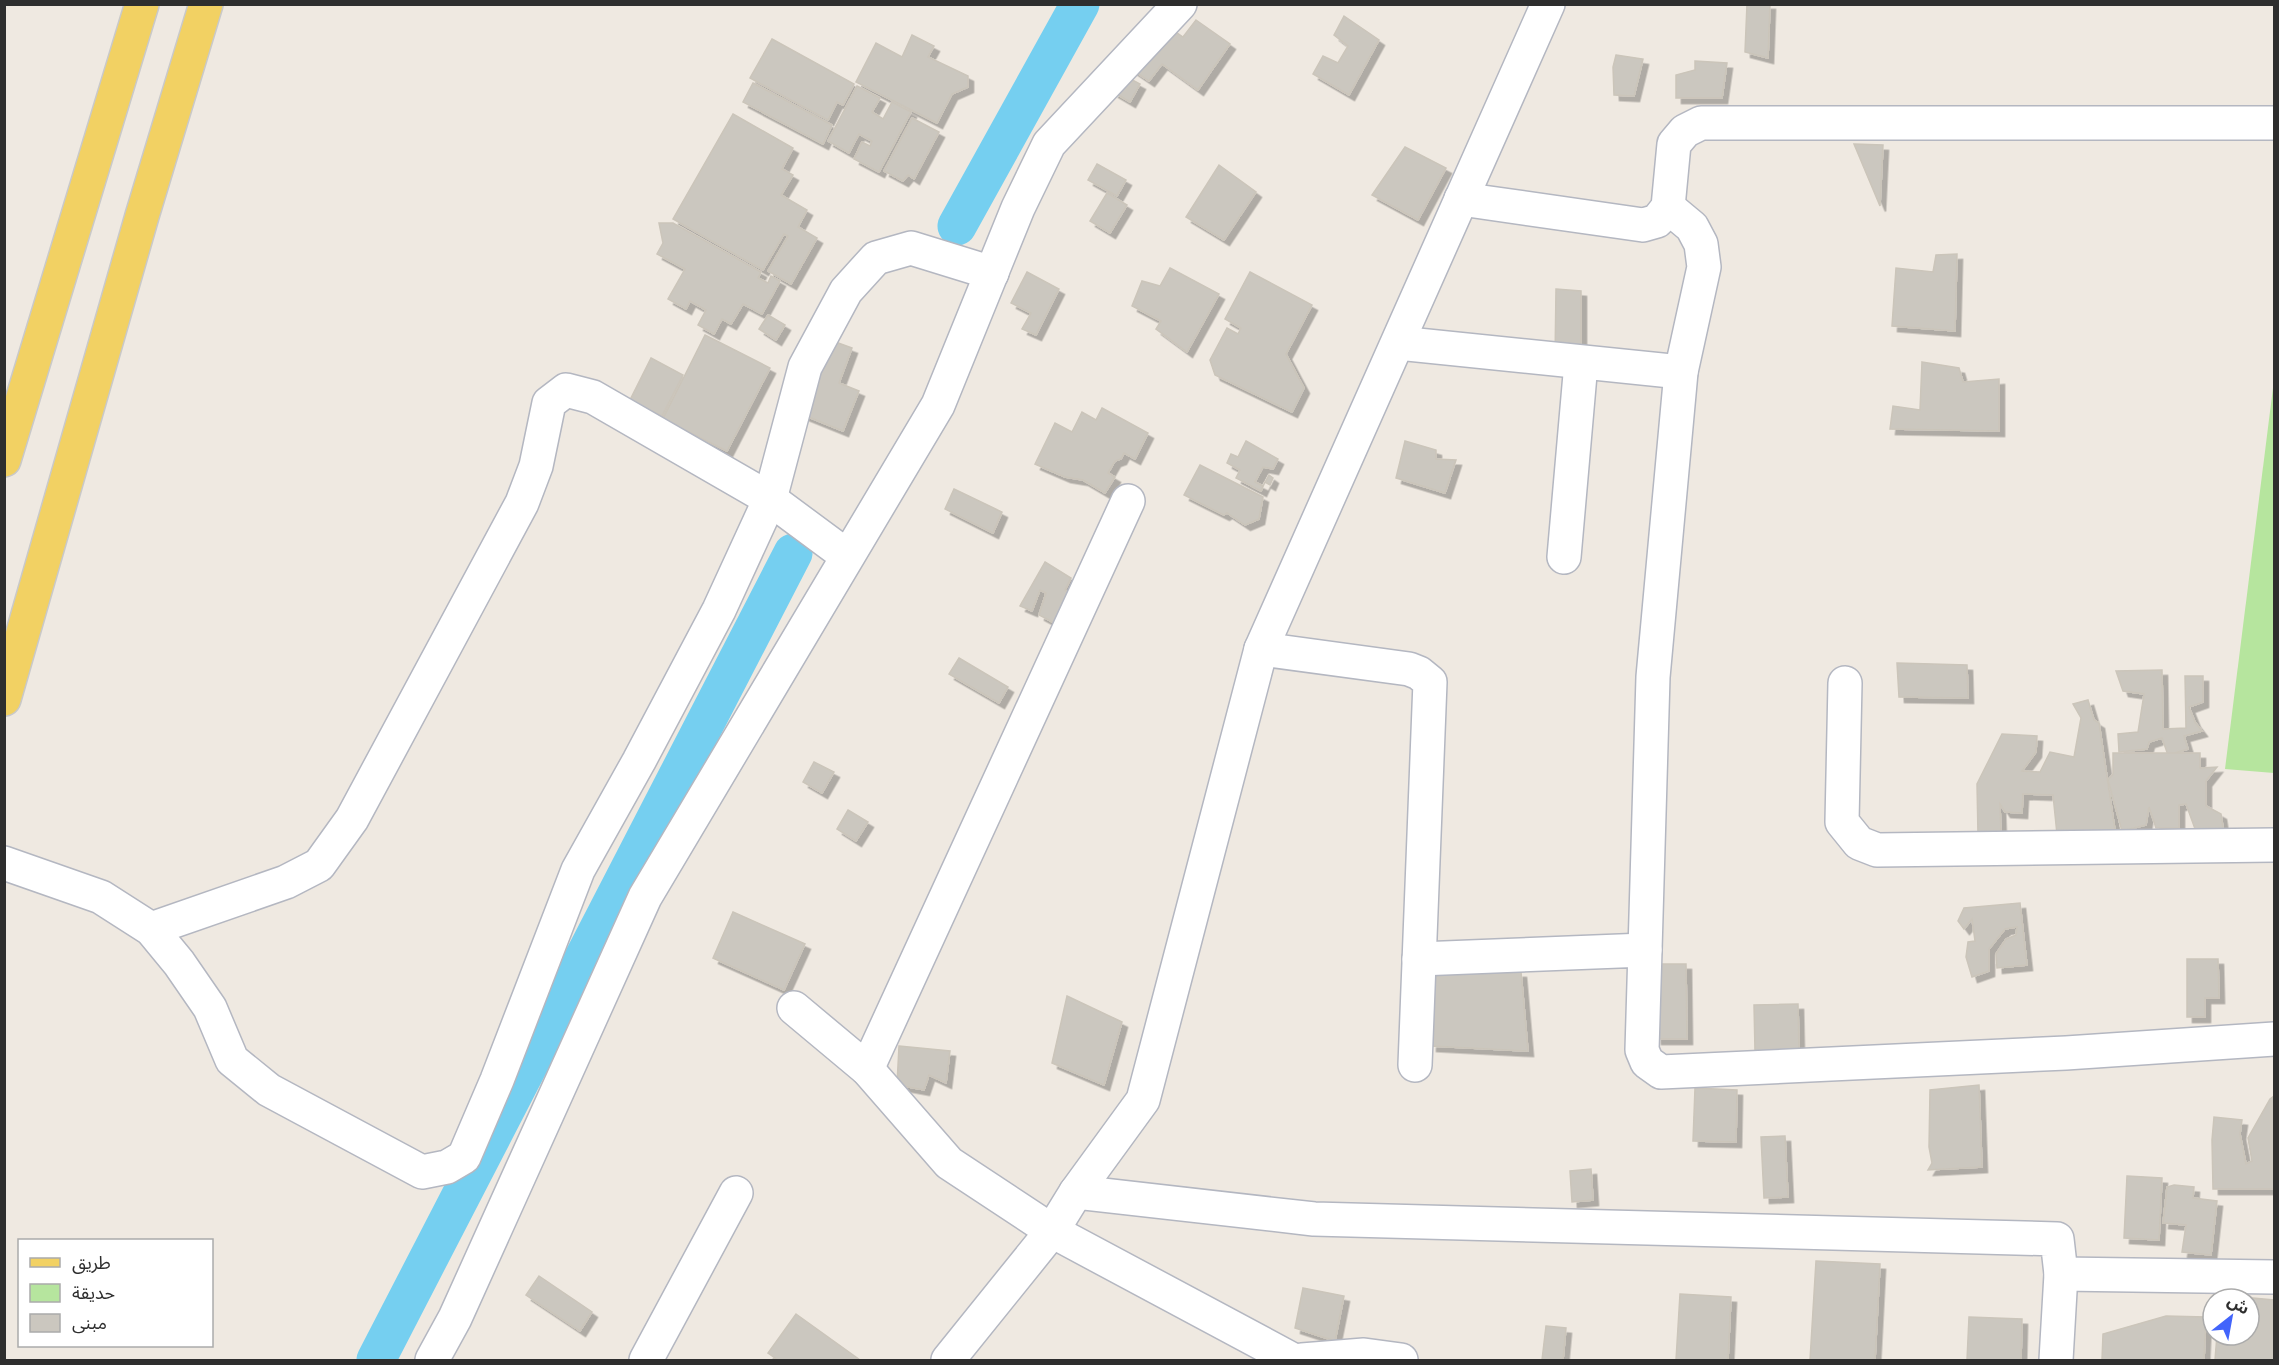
<svg xmlns="http://www.w3.org/2000/svg" width="2279" height="1365" font-family="'Alegreya Sans','Noto Sans Arabic',sans-serif">
<style>
.green{fill:#b6e59e}
.lines{fill:none;stroke-linecap:round;stroke-linejoin:round}
.canal{stroke:#75cff0;stroke-width:39}
.building{fill:#cbc7bf;stroke:#cbc5ba;stroke-width:1.5;filter:url(#shadow)}
.minor-casing{stroke:#b4b7c1;stroke-width:36}
.major-casing{stroke:#c9c9c9;stroke-width:36}
.minor{stroke:#fff;stroke-width:33}
.major{stroke:#f2d163;stroke-width:33}
</style>
<defs>
<filter id="shadow"><feDropShadow dx="5.5" dy="5.5" stdDeviation="0" flood-color="#0004"/></filter>
</defs>
<rect width="100%" height="100%" fill="#efe9e1"/>
<path class="green" d="M2274,380v393l-49,-4z"/>
<g class="lines">
<g class="canal">
<path d="M957,226l123,-222"/>
<path d="M376,1360l417,-807"/>
</g>
</g>
<g class="building">
<path d="M1747,4h23l-2,54 -23,-6z"/>
<path d="M1344,16l35,24 -30,55 -36,-21 10,-18 15,7 10,-17 -14,-11z"/>
<path d="M1196,20l34,24 -32,46 -36,-26 -13,17 -19,-13 33,-45 20,14z"/>
<path d="M912,35l22,11 -6,11 40,19v11l-16,7 -15,29 -81,-41 20,-39 26,14z"/>
<path d="M772,39l82,45 -11,21 -6,-3 -9,18 -78,-42z"/>
<path d="M1616,55l27,4 -9,37 -20,-1 -1,-28z"/>
<path d="M1695,61l32,2 -5,35h-46v-23l19,-5z"/>
<path d="M1123,75l17,9 -10,18 -17,-10z"/>
<path d="M753,83l79,42 -9,19 -80,-42z"/>
<path d="M857,86l23,12 -8,14 11,7 9,-17 19,10 -32,60 -25,-13 8,-17 8,4 2,-5 -13,-7 -10,19 -21,-12z"/>
<path d="M733,114l60,34 -11,21 11,6 -12,20 26,15 -9,17 19,11 -26,46 -23,-13 20,-35 -4,-2 -21,36 -90,-51z"/>
<path d="M912,118l27,14 -25,47 -6,-4 -5,6 -19,-10z"/>
<path d="M1854,144l29,1 -3,61z"/>
<path d="M1405,147l41,21 -28,52 -46,-25z"/>
<path d="M1097,164l29,16 -9,16 -29,-16z"/>
<path d="M1219,165l37,27 -32,48 -38,-23z"/>
<path d="M1107,193l20,12 -17,28 -20,-12z"/>
<path d="M659,223h14l88,49 -3,6 10,5 3,-7 9,5 -18,33 -19,-10 -12,20 -9,-5 -8,15 -16,-9 8,-15 -16,-9 -4,8 -18,-10 17,-30 -28,-15 6,-11z"/>
<path d="M1957,254l-2,77 -63,-5 4,-58 37,4 3,-17z"/>
<path d="M1170,268l49,26 -32,58 -31,-23 5,-8 -29,-15 10,-25 18,5z"/>
<path d="M1027,272l32,17 -23,46 -14,-6 9,-16 -20,-10z"/>
<path d="M1250,272l62,33 -26,49 18,34 -12,24 -77,-37 -5,-15 17,-32 11,6 3,-6 -16,-9z"/>
<path d="M1556,289l25,2v72l-26,-4z"/>
<path d="M768,315l17,10 -9,15 -17,-11z"/>
<path d="M705,335l65,33 -43,83 -64,-32z"/>
<path d="M830,340l22,8 -13,35 20,8 -16,40 -42,-17z"/>
<path d="M651,358l32,17 -21,41 -32,-16z"/>
<path d="M1922,362l37,6 4,14 36,-3v52l-109,-2 3,-23 27,4z"/>
<path d="M1102,408l46,25 -13,26 -11,-6 -3,6 -6,2 -7,12 7,4 -10,16 -22,-13 -18,-3 -30,-13 20,-41 17,9 10,-20 14,8z"/>
<path d="M1246,441l32,18 -5,10 -10,-2 -8,15 8,4 6,-11 4,3 -3,7 -5,-3 -4,9 -25,-13 4,-8 -13,-7 4,-9 7,3z"/>
<path d="M1405,441l31,9v9l20,1 -11,33 -49,-15z"/>
<path d="M1200,465l63,32 -4,22 -14,6 -18,-12 -3,2 -40,-20z"/>
<path d="M954,489l48,23 -9,21 -48,-24z"/>
<path d="M1045,562l26,16 -6,12 8,8 -15,27 -19,-10 7,-22 -6,-3 -8,21 -12,-5z"/>
<path d="M959,658l49,29 -9,16 -50,-29z"/>
<path d="M1897,663l70,2 1,33 -69,-1z"/>
<path d="M2162,670l1,59 23,-1 -1,-52h18v26l-14,5 6,15 7,9 -18,5 4,13 -20,6 -6,-17 -13,4 -2,7 -28,3 -1,-18 20,-2 6,-38 -21,-3 -7,-20z"/>
<path d="M2088,700l6,20 5,3 17,114 -58,7 -5,-49 -30,-1 -1,19 -17,-1 -5,-8 1,31h-23l-1,-51 25,-50 35,2 -1,16 -14,19 18,1 10,-20 24,5 7,-39 -8,-14z"/>
<path d="M2113,753h87v15l17,-1 -11,14v25l15,8 4,27 -27,-4 -12,-33 -7,1v23h-23l-7,-21 -3,18 -24,6 -14,-51 5,-6z"/>
<path d="M814,762l20,10 -12,21 -19,-11z"/>
<path d="M848,810l20,12 -12,19 -19,-12z"/>
<path d="M2020,903l7,62 -30,3 -1,-14 10,-15 10,-4 1,-8 -12,2 -16,20v22l-17,6 -6,-20 2,-15 7,-1 -3,-22 -8,10 -6,-8 6,-13z"/>
<path d="M733,912l72,32 -21,46 -71,-32z"/>
<path d="M2187,959h31l1,39h-14v19h-18z"/>
<path d="M1654,964h32l1,75h-31z"/>
<path d="M1434,971l87,1 7,79 -97,-5z"/>
<path d="M1067,996l55,26 -18,63 -52,-22z"/>
<path d="M1798,1004l1,47h-44l-1,-46z"/>
<path d="M899,1046l51,5 -4,32 -17,-8 -5,15 -27,-5z"/>
<path d="M1979,1085l3,82 -54,3 4,-7 -3,-16 1,-57z"/>
<path d="M1695,1088l42,2 -1,52 -43,-1z"/>
<path d="M2274,1096v93h-61l-1,-49 2,-23 28,3 -2,14 6,30 6,-3 -4,-23 22,-39z"/>
<path d="M1785,1136l3,61 -24,1 -3,-61z"/>
<path d="M1591,1169l2,31 -21,2 -2,-31z"/>
<path d="M2127,1176l35,2 -3,62 -35,-2z"/>
<path d="M2174,1185l20,2 -1,11 24,3 -6,54 -29,-3 4,-27 -23,-2 4,-36z"/>
<path d="M1816,1261l64,3 -5,96h-65z"/>
<path d="M539,1276l53,36 -12,19 -54,-36z"/>
<path d="M1303,1288l41,8 -9,45 -40,-13z"/>
<path d="M1680,1294l51,3 -3,63h-52z"/>
<path d="M2220,1295l54,5v60h-59l2,-25h32v-36h-29z"/>
<path d="M796,1314l64,46h-82l-10,-7z"/>
<path d="M2166,1316l40,1 -2,43h-102l1,-26z"/>
<path d="M1969,1317l53,2 -1,41h-54z"/>
<path d="M1546,1326l20,2 -3,32h-21z"/>
</g>
<g class="lines">
<defs>
<g id="minor">
<path d="M1461,199l182,26 14,-4 11,-14 6,-63 11,-13 16,-8h573"/>
<path d="M1398,343l283,29"/>
<path d="M1564,557l17,-194"/>
<path d="M1261,649l148,20 10,4 11,9 -15,383"/>
<path d="M1845,683l-3,139 17,21 18,7 397,-5"/>
<path d="M4,863l97,34 50,32 28,34 31,45 22,52 37,30 153,82 25,-5 17,-10 33,-77 81,-210 61,-109 80,-151 51,-111 35,-132 41,-76 30,-33 35,-10 81,25"/>
<path d="M151,929l135,-47 33,-17 33,-46 170,-316 14,-37 13,-63 17,-13 27,7 177,102 77,57"/>
<path d="M1645,950l8,-273 28,-305 23,-105 -3,-23 -9,-17 -24,-20"/>
<path d="M1419,959l226,-9 -3,100 5,12 14,10 405,-19 208,-14"/>
<path d="M794,1008l73,61 82,94 103,68 241,129"/>
<path d="M867,1069l261,-568"/>
<path d="M1076,1192l238,27 743,20 4,35 -5,86"/>
<path d="M2061,1274l213,3"/>
<path d="M432,1360l23,-42 190,-421 293,-492 80,-197 31,-64 131,-140"/>
<path d="M646,1360l90,-167"/>
<path d="M948,1360l104,-129 24,-39 67,-92 118,-451 287,-645"/>
<path d="M1302,1360l62,-5 37,5"/>
</g>
<g id="major">
<path d="M4,460l138,-456"/>
<path d="M4,699l138,-483 64,-212"/>
</g>
</defs>
<use href="#minor" class="minor-casing"/>
<use href="#major" class="major-casing"/>
<use href="#minor" class="minor"/>
<use href="#major" class="major"/>
</g>
<rect width="2279" height="1365" fill="none" stroke="#2e2e2e" stroke-width="12"/>
<rect x="18" y="1239" width="195" height="108" fill="#ffffff" stroke="#ababab" stroke-width="1.5"/>
<rect x="30" y="1258" width="30" height="9" fill="#f2d163" stroke="#ababab" stroke-width="1.5"/>
<text x="72" y="1269" font-size="18" fill="#2e2e2e">طريق</text>
<rect x="30" y="1284" width="30" height="18" fill="#b6e59e" stroke="#ababab" stroke-width="1.5"/>
<text x="72" y="1299" font-size="18" fill="#2e2e2e">حديقة</text>
<rect x="30" y="1314" width="30" height="18" fill="#cbc7bf" stroke="#ababab" stroke-width="1.5"/>
<text x="72" y="1329" font-size="18" fill="#2e2e2e">مبنى</text>
<g transform="translate(2231 1317) rotate(31)"><circle r="28" fill="#ffffff" stroke="#ababab" stroke-width="1.5"/>
<path d="M0-4.5L10 22L0 15L-10 22Z" fill="#4264fb"/>
<text y="-9" font-size="16" font-weight="bold" text-anchor="middle" fill="#2e2e2e">ش</text>
</g>
</svg>
